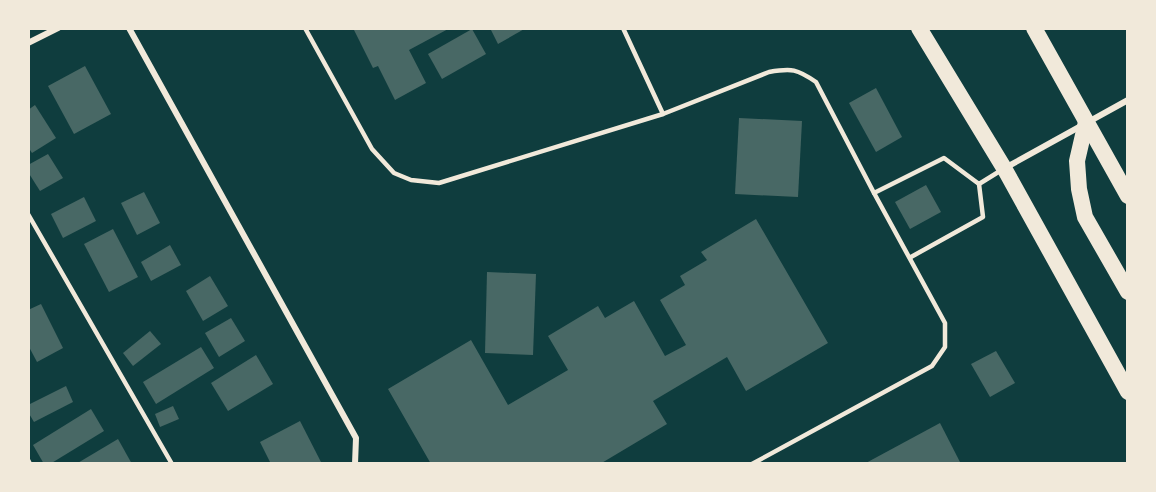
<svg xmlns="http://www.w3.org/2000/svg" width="1156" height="492" font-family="Roboto,sans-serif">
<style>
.building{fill:#486865}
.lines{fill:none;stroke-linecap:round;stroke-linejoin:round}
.service{stroke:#f1e9da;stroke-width:4.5}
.minor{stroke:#f1e9da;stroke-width:6}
.trunk{stroke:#f1e9da;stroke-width:16}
</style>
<rect width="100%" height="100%" fill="#0f3d3e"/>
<g class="building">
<path d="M353,28h97l-41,22 17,33 -31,17 -17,-34 -5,2z"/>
<path d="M490,28h36l-28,16z"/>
<path d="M472,29l14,25 -44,25 -14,-25z"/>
<path d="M85,66l26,48 -37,20 -26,-48z"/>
<path d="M876,88l26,49 -26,15 -27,-49z"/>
<path d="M35,105l21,33 -24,15 -4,-6v-37z"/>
<path d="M739,118l63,3 -4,76 -63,-3z"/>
<path d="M48,154l15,24 -23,13 -12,-19v-7z"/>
<path d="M926,185l15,27 -31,17 -15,-27z"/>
<path d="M144,192l16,31 -23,12 -16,-32z"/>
<path d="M84,197l12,24 -33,17 -12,-24z"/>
<path d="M756,219l72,124 -82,48 -19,-34 -74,44 14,23 -67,40h-169l-43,-75 83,-49 37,65 60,-35 -20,-34 50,-30 7,12 29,-17 31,55 21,-11 -26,-45 25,-15 -5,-9 27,-16 -6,-8z"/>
<path d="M113,229l25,48 -29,15 -25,-48z"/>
<path d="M170,245l11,20 -30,16 -10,-19z"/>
<path d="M487,272l49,2 -3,81 -48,-2z"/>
<path d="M210,276l18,30 -25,15 -17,-30z"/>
<path d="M41,304l22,44 -26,14 -9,-17v-35z"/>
<path d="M231,318l14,23 -26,16 -14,-24z"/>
<path d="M150,331l11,13 -28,22 -10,-13z"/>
<path d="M201,347l13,21 -58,36 -13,-22z"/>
<path d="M996,351l19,32 -25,14 -19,-33z"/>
<path d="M256,355l17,29 -45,27 -17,-28z"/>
<path d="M66,386l7,16 -39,20 -6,-10v-7z"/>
<path d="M173,406l6,13 -19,8 -5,-13z"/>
<path d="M91,409l13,22 -54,33h-6l-11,-19z"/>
<path d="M300,421l22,43h-51l-11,-22z"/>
<path d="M940,423l21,41h-97z"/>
<path d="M118,439l14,25h-56z"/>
</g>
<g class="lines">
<g class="service">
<path d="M305,28l67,121 22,24 17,7 28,3 224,-69 106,-42c23,-4 28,-3 47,10l58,111 71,130v24l-13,19 -180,98"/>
<path d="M623,28l40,86"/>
<path d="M874,193l70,-35 35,26 21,-13"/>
<path d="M28,214l144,250"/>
<path d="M911,257l72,-40 -4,-33"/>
<path d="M28,460l2,4"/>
</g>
<g class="minor">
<path d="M129,28l227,410 -1,26"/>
<path d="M28,43l30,-15"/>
<path d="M1005,168l123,-68"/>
</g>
<g class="trunk">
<path d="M919,28l85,140 124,224"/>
<path d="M1034,28l94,168"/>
<path d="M1086,122l-9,39 2,28 6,28 43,75"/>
</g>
</g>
<rect width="1156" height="492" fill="none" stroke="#f1e9da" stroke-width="60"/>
</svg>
